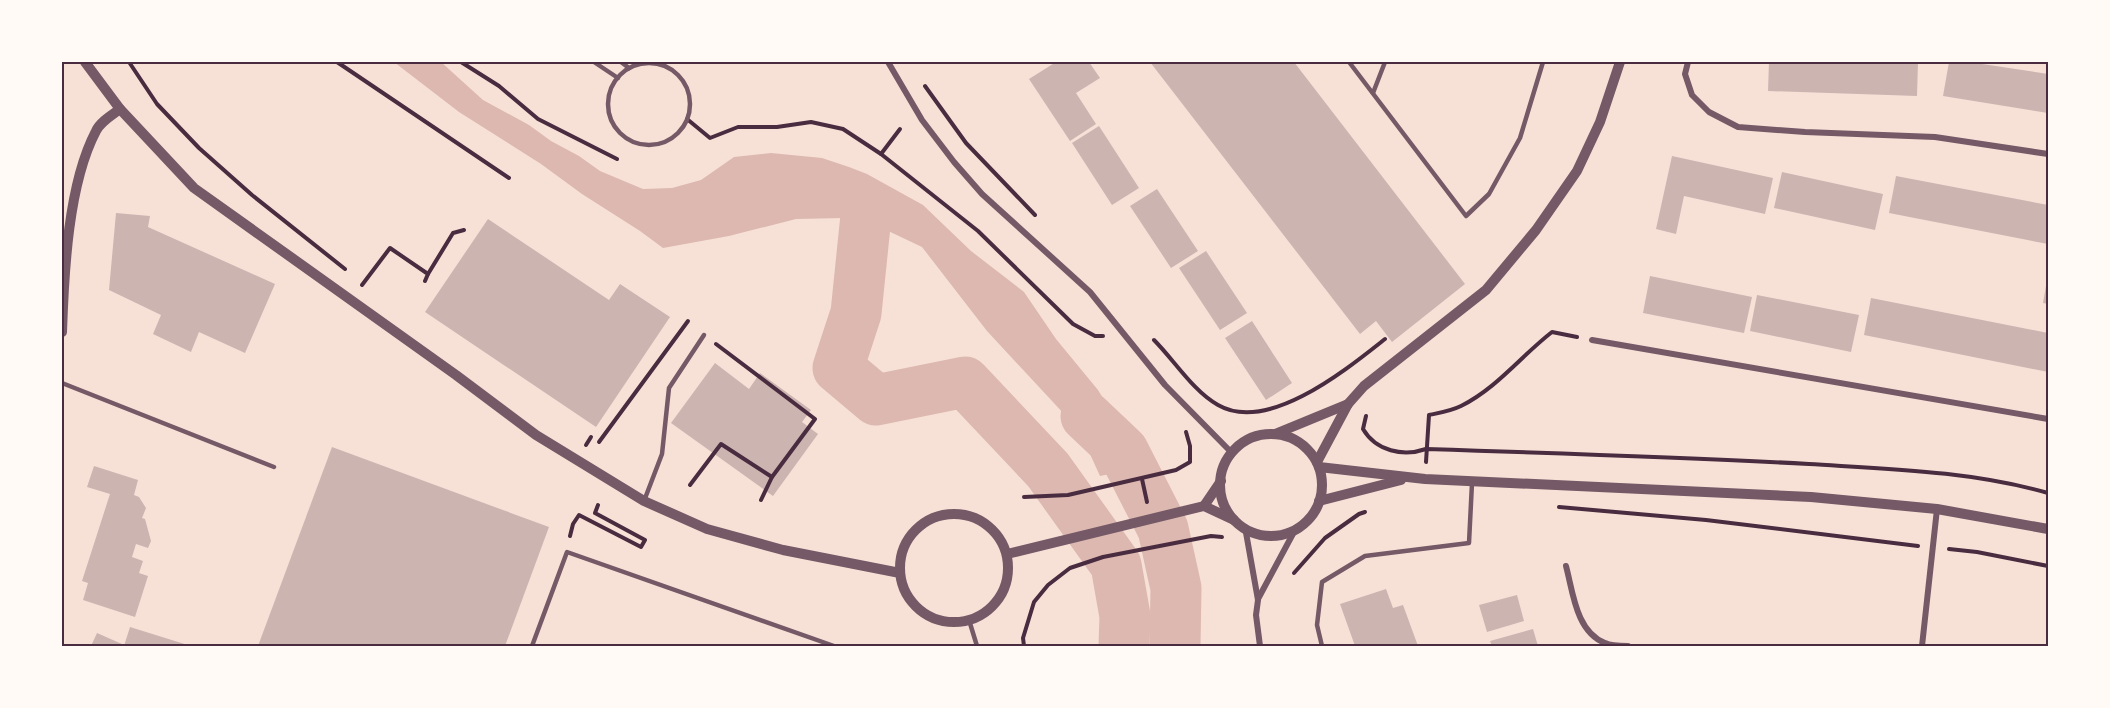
<svg xmlns="http://www.w3.org/2000/svg" width="2110" height="708" font-family="'Open Sans',sans-serif">
<style>
.water{fill:#dcb8b0}
.lines{fill:none;stroke-linecap:round;stroke-linejoin:round}
.river{stroke:#dcb8b0;stroke-width:51}
.building{fill:#ccb4b1}
.path{stroke:#4a2c40;stroke-width:4}
.service{stroke:#755966;stroke-width:4.5}
.minor{stroke:#755966;stroke-width:6}
.tertiary{stroke:#755966;stroke-width:10}
.neatline{fill:none;stroke:#4a2c40;stroke-width:2}
</style>
<rect width="100%" height="100%" fill="#f7e1d7"/>
<g class="water">
<path d="M394,62h47l42,38 46,25 22,16 28,15 21,15 43,18 29,-1 29,-8 33,-23 37,-4 51,5 27,9 18,7 56,31 48,46 53,41 32,47 42,51 47,77 -45,9 -10,-22 -25,-39 -78,-84 -65,-84 -38,-18 -40,-11 -48,1 -67,17 -66,12 -23,-17 -58,-37 -41,-30 -82,-52z"/>
<path d="M1183,549l6,23v74h-34l1,-29 -6,-60z"/>
</g>
<g class="lines">
<g class="river">
<path d="M867,206l-11,107 -18,55 38,32 89,-18 83,88 68,95 9,51 -1,30"/>
<path d="M1086,416l37,35 40,78 13,59 -1,58"/>
</g>
</g>
<g class="building">
<path d="M1056,62h33l11,16 -24,15 20,31 -26,17 -41,-62z"/>
<path d="M1150,62h144l171,222 -73,58 -16,-21 -16,13z"/>
<path d="M1769,62h149l-1,34 -149,-5z"/>
<path d="M1949,62h20l79,12v39l-105,-17z"/>
<path d="M1099,126l40,62 -27,17 -40,-62z"/>
<path d="M1672,156l101,22 -8,36 -81,-18 -8,38 -20,-5z"/>
<path d="M1782,172l101,22 -8,36 -101,-22z"/>
<path d="M1896,176l152,29v39l-159,-31z"/>
<path d="M1157,189l41,62 -27,17 -41,-62z"/>
<path d="M116,213l34,3 -2,11 127,57 -30,69 -46,-21 -8,20 -38,-18 8,-19 -52,-25z"/>
<path d="M488,219l121,81 11,-16 50,33 -74,110 -171,-115z"/>
<path d="M1206,251l41,62 -27,17 -41,-62z"/>
<path d="M1650,276l102,21 -8,36 -101,-20z"/>
<path d="M2046,286h2v18l-5,-1z"/>
<path d="M1757,295l102,20 -8,37 -101,-21z"/>
<path d="M1871,298l177,35v39l-184,-37z"/>
<path d="M1252,321l40,62 -26,17 -41,-62z"/>
<path d="M715,363l34,26 11,-16 51,37 -9,12 16,12 -45,62 -102,-73z"/>
<path d="M332,447l217,80 -44,119h-247z"/>
<path d="M94,466l44,14 -4,15 5,2 7,11 -4,10 3,1 6,22 -3,7 -12,-4 -4,13 11,4 -4,12 9,3 -13,41 -52,-17 5,-17 -6,-2 28,-87 -23,-7z"/>
<path d="M1386,589l7,19 10,-3 15,41h-63l-15,-42z"/>
<path d="M1517,595l7,26 -37,11 -8,-27z"/>
<path d="M130,627l61,19h-67z"/>
<path d="M1533,629l5,17h-46l-2,-5z"/>
<path d="M97,633l25,11 -1,2h-30z"/>
</g>
<g class="lines">
<g class="path">
<path d="M129,62l28,42 42,44 53,47 93,74"/>
<path d="M337,62l172,116"/>
<path d="M461,62l38,24 39,33 79,40"/>
<path d="M925,86l41,57 69,72"/>
<path d="M687,119l23,19 28,-11h39l34,-5 32,7 38,25 97,77 95,93 22,12h8"/>
<path d="M881,154l19,-25"/>
<path d="M428,274l25,-41 11,-3"/>
<path d="M362,285l28,-37 38,26 -3,7"/>
<path d="M1154,340c20,20 39,51 64,65 50,29 129,-36 167,-66"/>
<path d="M716,344l99,75 -43,58 -11,23"/>
<path d="M1366,416l-3,13c13,22 40,28 63,20 128,4 256,8 383,15 80,5 162,7 239,29"/>
<path d="M599,442l89,-121"/>
<path d="M586,445l5,-8"/>
<path d="M1426,462l3,-47c10,-2 22,-4 32,-9 36,-18 60,-50 91,-74l25,5"/>
<path d="M1142,479l5,23"/>
<path d="M690,485l31,-41 51,33"/>
<path d="M1024,497l44,-2 108,-25 14,-8v-16l-4,-14"/>
<path d="M1559,507l147,13 212,26"/>
<path d="M570,536l3,-12 6,-9 62,32 4,-7 -50,-27 3,-8"/>
<path d="M1949,549l28,3 71,14"/>
<path d="M1294,573l31,-35 34,-24 6,-2"/>
<path d="M1024,646l-1,-8 11,-36 14,-17 22,-17 33,-11 108,-21 11,1"/>
</g>
<g class="service">
<path d="M594,62l24,16"/>
<path d="M621,62l8,6"/>
<path d="M1349,62l117,154 23,-22 31,-56 23,-76"/>
<circle cx="649" cy="104" r="41"/>
<path d="M1373,93l12,-31"/>
<path d="M62,383l212,84"/>
<path d="M644,501l18,-47 7,-66 35,-53"/>
<path d="M969,620l8,26"/>
<path d="M532,646l35,-94 267,94"/>
<path d="M1322,646l-5,-21 5,-43 43,-26 104,-13 3,-60"/>
</g>
<g class="minor">
<path d="M888,62l34,58 32,42 28,32 108,98 75,93 67,68"/>
<path d="M1688,62l-3,12 7,21 17,17 29,15 67,5 130,5 113,17"/>
<path d="M1592,340l456,79"/>
<path d="M1245,527l13,73 -2,15 4,31"/>
<path d="M1566,566c7,26 10,66 39,77 6,3 16,3 23,3"/>
<path d="M1258,599l37,-69"/>
<path d="M1922,646l15,-137"/>
</g>
<g class="tertiary">
<path d="M85,62l35,47 74,79 262,187 80,60 108,66 63,28 76,21 117,23"/>
<path d="M62,332c2,-60 6,-148 34,-201 4,-9 16,-16 24,-22"/>
<path d="M1275,434l73,-30"/>
<circle cx="1271" cy="485" r="51"/>
<path d="M1317,462l31,-58 16,-18 122,-96 50,-60 41,-59 23,-49 20,-60"/>
<path d="M1319,467l106,12 386,18 126,12 111,20"/>
<path d="M1319,501l82,-21"/>
<path d="M1204,506l17,-25"/>
<circle cx="954" cy="568" r="54"/>
<path d="M1007,554l197,-48 30,14"/>
</g>
</g>
<rect width="2110" height="708" fill="none" stroke="#fffaf5" stroke-width="126"/>
<rect x="63" y="63" width="1984" height="582" class="neatline"/>
</svg>
